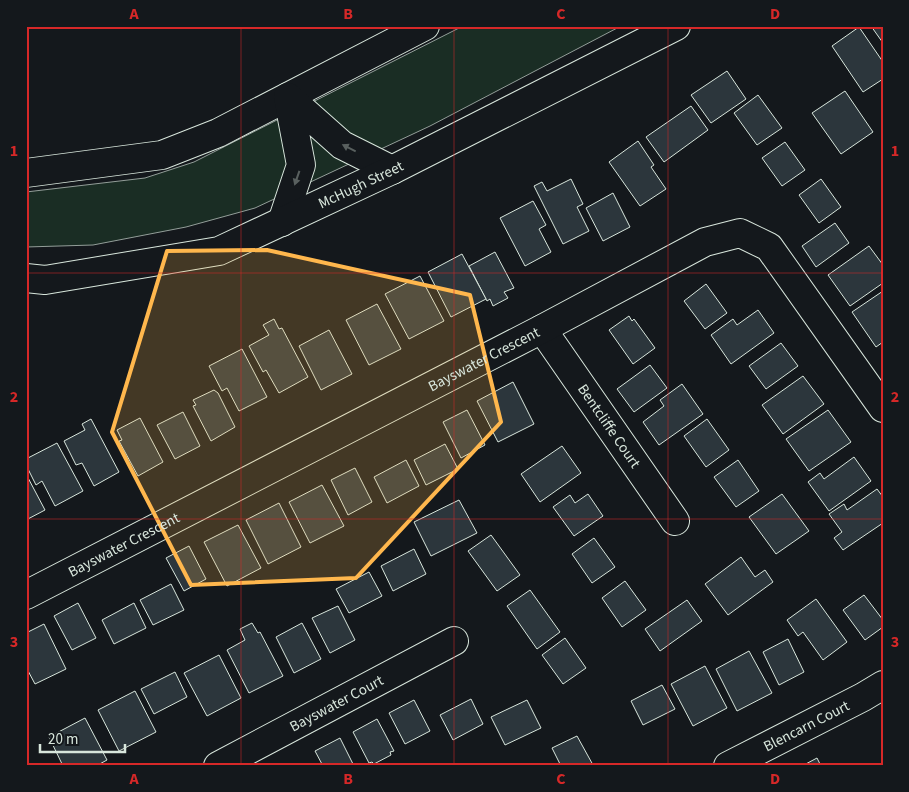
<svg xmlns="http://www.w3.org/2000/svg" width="909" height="792" font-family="'Source Sans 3',sans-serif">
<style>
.green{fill:#1a2d24;stroke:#939e99}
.building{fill:#2c363c;stroke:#d8e6dc}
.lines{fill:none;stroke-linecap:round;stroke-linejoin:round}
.minor-casing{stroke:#d8e6dc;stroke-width:30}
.major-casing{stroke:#d8e6dc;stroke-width:30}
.minor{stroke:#14181c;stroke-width:28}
.major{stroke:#14181c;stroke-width:28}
.oneway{fill:#59605f}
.marked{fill:#ffb74d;fill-opacity:0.2;stroke:#ffb74d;stroke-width:4;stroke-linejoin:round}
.grid{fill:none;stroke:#d62828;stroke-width:1;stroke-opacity:0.55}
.labels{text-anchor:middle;stroke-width:4;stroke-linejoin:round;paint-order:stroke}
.street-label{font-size:15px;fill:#d8e6dc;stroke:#14181c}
.neatline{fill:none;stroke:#d62828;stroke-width:2}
.grid-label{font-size:16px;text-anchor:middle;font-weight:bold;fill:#d62828}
</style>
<rect width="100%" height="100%" fill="#14181c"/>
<path class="green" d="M463,26h158l-191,100 -175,82 -69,19 -93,18 -67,2v-55l119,-14 49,-16z"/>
<g class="building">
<path d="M871,26h12v17z"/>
<path d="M859,27l24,35v17l-20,13 -31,-46z"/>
<path d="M727,71l19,28 -35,24 -20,-28z"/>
<path d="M845,91l28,41 -32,22 -29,-41z"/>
<path d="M758,95l24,33 -25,17 -23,-32z"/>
<path d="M691,106l17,24 -44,32 -18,-25z"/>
<path d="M638,141l16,24 -3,2 15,22 -26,17 -31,-44z"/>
<path d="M785,142l20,28 -23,16 -20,-28z"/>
<path d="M571,179l12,25 -6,3 12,24 -26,13 -29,-58 8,-4 5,9z"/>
<path d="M821,179l20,28 -22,16 -20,-28z"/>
<path d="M613,193l17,34 -27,14 -17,-33z"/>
<path d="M533,201l13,24 -7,4 12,23 -26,14 -25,-48z"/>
<path d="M835,223l14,20 -33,24 -14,-21z"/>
<path d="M869,246l14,19v18l-33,23 -22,-31z"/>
<path d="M495,252l19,36 -10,4 4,6 -15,8 -3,-7 -3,2 -18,-35z"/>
<path d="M462,254l24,45 -35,18 -23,-45z"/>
<path d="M420,276l24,45 -35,18 -24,-45z"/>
<path d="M706,284l21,29 -22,16 -21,-28z"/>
<path d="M883,291v51l-7,5 -24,-35z"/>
<path d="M377,304l24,45 -32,16 -23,-45z"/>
<path d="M758,310l16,23 -43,31 -20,-29 22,-16 4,6z"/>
<path d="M629,316l3,5 2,-2 21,29 -22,16 -24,-34z"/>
<path d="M274,319l5,10 3,-1 26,49 -29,16 -13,-23 -3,2 -14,-26 20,-11 -6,-10z"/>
<path d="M329,330l23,44 -31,16 -22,-44z"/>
<path d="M781,343l17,23 -32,23 -17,-23z"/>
<path d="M242,349l25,48 -28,14 -12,-23 -5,3 -13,-25z"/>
<path d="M650,365l17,23 -33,24 -17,-23z"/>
<path d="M803,376l21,28 -41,30 -21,-29z"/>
<path d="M513,382l21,42 -36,18 -21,-41z"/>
<path d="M682,384l21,30 -44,31 -16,-23 21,-16 -4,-6z"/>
<path d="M214,390l4,3 17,34 -24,14 -18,-35 3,-1 -3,-5z"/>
<path d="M467,410l18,35 -24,13 -18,-36z"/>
<path d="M828,410l23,32 -42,29 -23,-32z"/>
<path d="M183,412l17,34 -25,13 -18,-34z"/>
<path d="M140,418l23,44 -25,14 -19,-35 3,-1 -5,-10z"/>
<path d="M91,419l28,53 -25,14 -12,-23 -6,2 -12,-24 21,-11 -3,-6z"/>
<path d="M707,419l22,31 -23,17 -22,-31z"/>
<path d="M57,443l26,48 -28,15 -13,-25 -6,4 -10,-20v-6z"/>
<path d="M445,444l13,25 -32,16 -12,-25z"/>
<path d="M562,446l19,27 -41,29 -19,-28z"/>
<path d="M854,457l17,24 -42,30 -21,-29 12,-9 4,6z"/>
<path d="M406,460l13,26 -32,17 -13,-26z"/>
<path d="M738,460l21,31 -23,16 -22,-30z"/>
<path d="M355,468l17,34 -24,13 -17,-35z"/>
<path d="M26,474l19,36 -19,10z"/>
<path d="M322,485l22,41 -34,17 -21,-41z"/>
<path d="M877,489l6,8v26l-40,27 -9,-12 8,-6 -13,-18 15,-10 3,6z"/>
<path d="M588,494l15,22 -29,20 -21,-29 17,-12 5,8z"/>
<path d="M782,494l27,37 -33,23 -27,-37z"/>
<path d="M459,500l18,33 -46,23 -17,-34z"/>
<path d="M279,503l22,44 -33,17 -22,-44z"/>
<path d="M238,525l23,43 -34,18 -23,-44z"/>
<path d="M491,535l29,40 -23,16 -29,-40z"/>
<path d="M594,538l21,29 -23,16 -20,-29z"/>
<path d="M189,546l17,33 -22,12 -18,-33z"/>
<path d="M414,549l12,25 -33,17 -12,-25z"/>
<path d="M741,557l14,20 10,-7 8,12 -45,33 -23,-31z"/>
<path d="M369,572l13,24 -33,17 -13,-24z"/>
<path d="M625,581l21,29 -24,17 -20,-29z"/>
<path d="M171,584l13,26 -31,15 -13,-25z"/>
<path d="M530,590l30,42 -23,17 -30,-43z"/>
<path d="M864,595l19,25v7l-18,13 -22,-30z"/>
<path d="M816,599l31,43 -24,18 -20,-28 -5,4 -11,-16z"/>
<path d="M687,600l15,21 -42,30 -15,-22z"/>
<path d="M78,603l18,35 -24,12 -18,-34z"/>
<path d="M134,603l12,25 -32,16 -12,-24z"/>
<path d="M338,606l17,34 -25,13 -18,-35z"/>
<path d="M252,623l6,10 2,-1 23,44 -34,17 -22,-43 18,-10 -5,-11z"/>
<path d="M302,623l19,36 -27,14 -18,-36z"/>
<path d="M44,624l22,45 -31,15 -9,-17v-34z"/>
<path d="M565,638l21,30 -23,16 -21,-29z"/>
<path d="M788,639l16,33 -25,13 -16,-33z"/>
<path d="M749,651l23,42 -35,18 -21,-42z"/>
<path d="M219,655l22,43 -34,18 -23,-43z"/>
<path d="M705,666l22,42 -34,18 -22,-42z"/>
<path d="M175,672l12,25 -33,17 -13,-25z"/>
<path d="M662,685l13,24 -32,16 -12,-24z"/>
<path d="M135,691l21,41 -37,19 -21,-41z"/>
<path d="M471,699l12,25 -30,16 -13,-25z"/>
<path d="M414,700l16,31 -25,13 -16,-31z"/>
<path d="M527,700l14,28 -36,17 -14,-28z"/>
<path d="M85,718l22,42 -11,6h-33l-14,-29z"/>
<path d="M377,719l17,32 -4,1 1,3 -17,9 -2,-2 -3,1 -16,-31z"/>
<path d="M577,736l16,29 -32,1 -9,-18z"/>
<path d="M340,738l14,28h-31l-8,-15z"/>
<path d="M817,758l4,8h-19z"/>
</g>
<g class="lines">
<defs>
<g id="minor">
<path d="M26,173l136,-18 56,-22 207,-107"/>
<path d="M282,222l19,-57 -13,-68 54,48 50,25"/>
<path id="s1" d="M542,329l133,192"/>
<path id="s2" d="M26,595l516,-266 163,-87 35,-9 29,14 114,161"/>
<path id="s3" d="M218,766l236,-125"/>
<path id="s4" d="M728,766l135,-69 20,-12"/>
</g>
<g id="major">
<path id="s5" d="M26,278l19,2 174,-29 173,-81 284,-144"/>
</g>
</defs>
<use href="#minor" class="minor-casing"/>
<use href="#major" class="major-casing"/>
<use href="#minor" class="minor"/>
<use href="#major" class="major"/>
</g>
<defs><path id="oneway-solid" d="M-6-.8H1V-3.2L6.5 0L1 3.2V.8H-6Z" transform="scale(1.25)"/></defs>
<g class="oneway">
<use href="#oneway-solid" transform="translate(349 148) rotate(-153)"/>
<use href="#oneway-solid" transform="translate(297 178) rotate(109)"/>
</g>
<path class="marked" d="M267,250l203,45 31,127 -145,156 -165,7 -79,-153 55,-181z"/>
<path class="grid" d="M241,26v740M454,26v740M668,26v740M26,273h857M26,519h857"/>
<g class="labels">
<g class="street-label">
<text dy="5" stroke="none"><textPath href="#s5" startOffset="352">McHugh Street</textPath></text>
<text dy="5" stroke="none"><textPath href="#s2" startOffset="515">Bayswater Crescent</textPath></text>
<text dy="5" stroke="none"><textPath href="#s1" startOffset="118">Bentcliffe Court</textPath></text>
<text dy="5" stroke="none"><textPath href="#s2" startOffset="110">Bayswater Crescent</textPath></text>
<text dy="5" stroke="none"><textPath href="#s3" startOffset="134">Bayswater Court</textPath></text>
<text dy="5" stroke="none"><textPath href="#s4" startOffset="88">Blencarn Court</textPath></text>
</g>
</g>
<rect width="909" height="792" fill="none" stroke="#14181c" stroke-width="55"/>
<path d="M40 744v8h85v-8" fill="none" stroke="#d8e6dc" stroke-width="2.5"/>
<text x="48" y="744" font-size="15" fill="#d8e6dc" stroke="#14181c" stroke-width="4" paint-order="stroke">20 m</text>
<rect x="28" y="28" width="854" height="736" class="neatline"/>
<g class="grid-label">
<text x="134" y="19">A</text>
<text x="348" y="19">B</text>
<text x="561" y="19">C</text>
<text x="775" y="19">D</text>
<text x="14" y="156">1</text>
<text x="895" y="156">1</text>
<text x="14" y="402">2</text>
<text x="895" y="402">2</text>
<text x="14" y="647">3</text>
<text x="895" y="647">3</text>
<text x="134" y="784">A</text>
<text x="348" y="784">B</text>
<text x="561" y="784">C</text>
<text x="775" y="784">D</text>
</g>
</svg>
